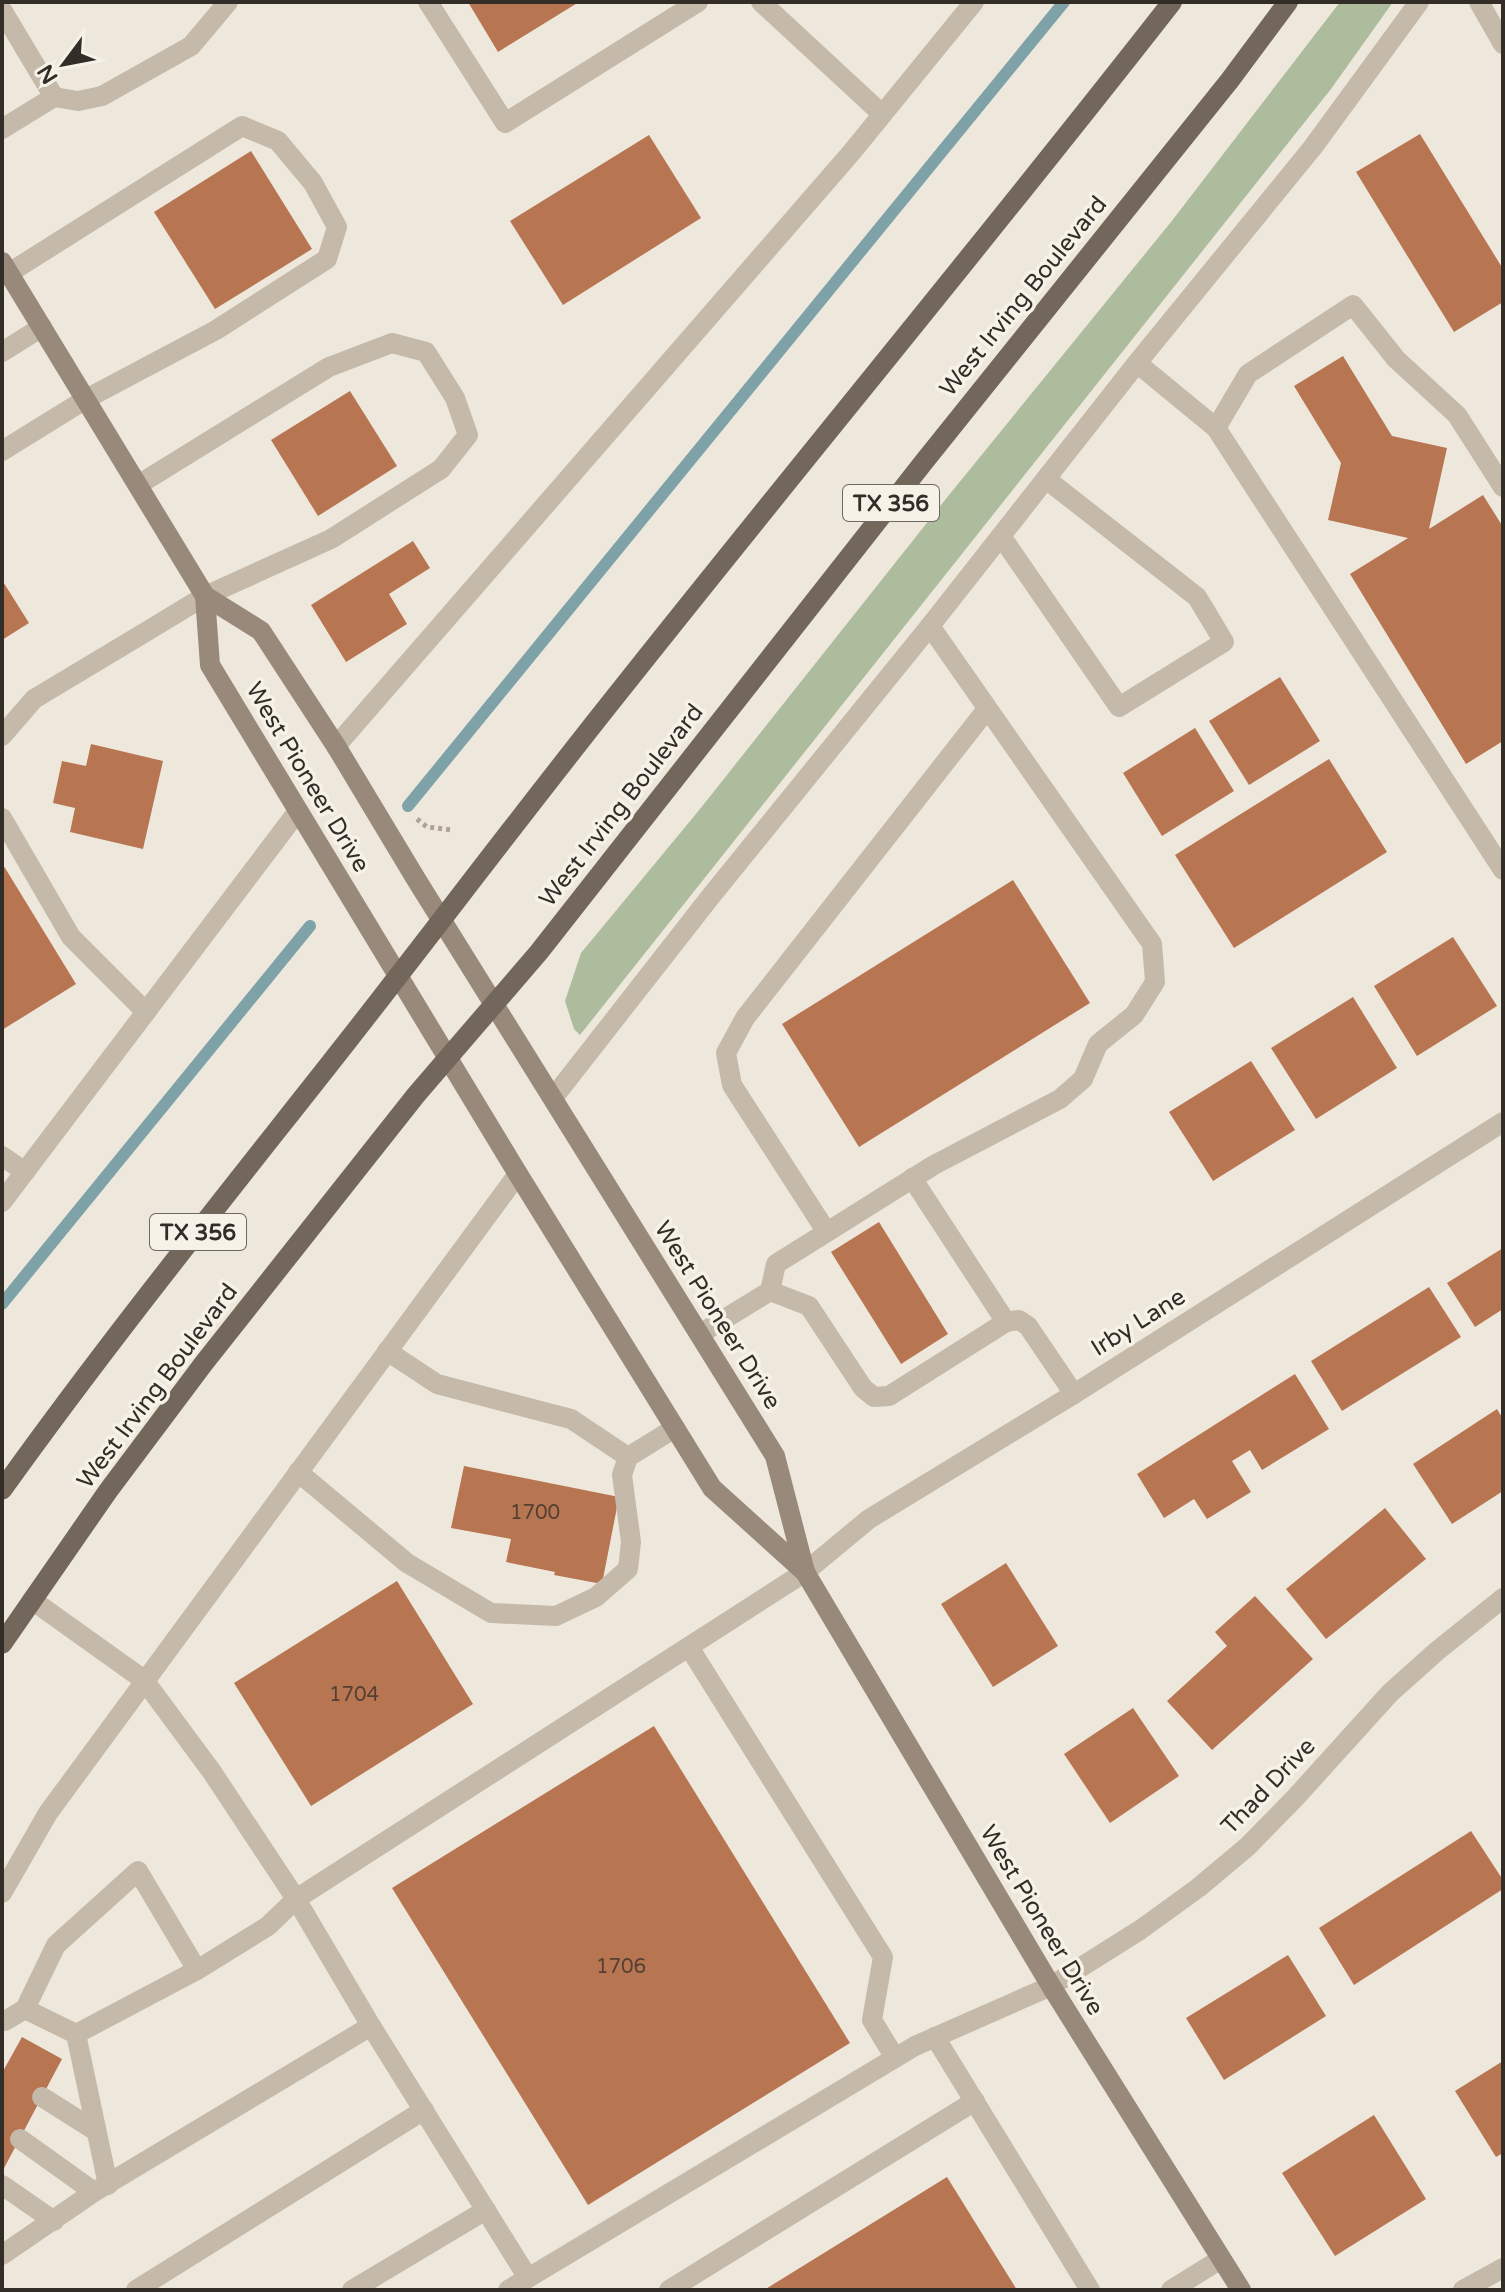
<svg xmlns="http://www.w3.org/2000/svg" width="1505" height="2292" font-family="'Varela Round',sans-serif">
<style>
.green{fill:#aebc9e}
.lines{fill:none;stroke-linecap:round;stroke-linejoin:round}
.stream{stroke:#7ea2a8;stroke-width:12}
.building{fill:#b77552}
.path{stroke:#b1a394;stroke-width:5;stroke-dasharray:4 4;stroke-linecap:butt}
.service{stroke:#c5b9a9;stroke-width:20}
.minor{stroke:#c5b9a9;stroke-width:20}
.tertiary{stroke:#c5b9a9;stroke-width:20}
.secondary{stroke:#98897b;stroke-width:20}
.primary{stroke:#73665b;stroke-width:20}
.labels{text-anchor:middle;stroke-width:7;stroke-linejoin:round;paint-order:stroke}
.number-label{font-size:20px;fill:#543f32}
.shield{fill:#f7f2e8;stroke:#6e6862;stroke-width:2}
.shield-label{font-size:22px;font-weight:bold;fill:#332d28}
.street-label{font-size:24px;fill:#332d28;stroke:#f7f2e8}
</style>
<rect width="100%" height="100%" fill="#eee8dc"/>
<path class="green" d="M1340,2h53l-62,87 -751,946 -6,-6 -9,-28 16,-48 119,-144 249,-314 222,-273z"/>
<g class="lines">
<g class="stream">
<path d="M408,806l656,-804"/>
<path d="M2,1304l308,-378"/>
</g>
</g>
<g class="building">
<path d="M468,2h111l-81,50z"/>
<path d="M1420,134l83,135v33l-49,30 -98,-160z"/>
<path d="M649,135l52,83 -138,87 -53,-84z"/>
<path d="M251,151l61,98 -97,60 -61,-97z"/>
<path d="M1343,356l49,80 55,12 -18,81 54,-34 20,32v214l-37,23 -116,-190 58,-36 -80,-18 13,-57 -47,-77z"/>
<path d="M350,391l47,75 -79,50 -47,-76z"/>
<path d="M413,541l17,27 -41,26 18,30 -61,38 -35,-57z"/>
<path d="M2,580l27,43 -27,17z"/>
<path d="M1280,677l40,64 -71,44 -40,-64z"/>
<path d="M1195,728l39,63 -72,45 -39,-63z"/>
<path d="M91,744l72,17 -20,88 -73,-17 5,-24 -22,-5 9,-42 24,5z"/>
<path d="M1329,759l58,93 -153,96 -59,-93z"/>
<path d="M2,863l74,121 -74,46z"/>
<path d="M1013,880l77,123 -231,144 -77,-123z"/>
<path d="M1453,937l44,69 -80,50 -43,-70z"/>
<path d="M1353,997l44,71 -81,51 -45,-71z"/>
<path d="M1251,1061l44,69 -82,51 -44,-69z"/>
<path d="M879,1222l69,112 -47,30 -70,-112z"/>
<path d="M1503,1248v61l-28,18 -28,-44z"/>
<path d="M1429,1287l32,50 -119,74 -31,-50z"/>
<path d="M1295,1374l34,55 -67,41 -12,-20 -18,11 19,31 -44,27 -13,-20 -30,19 -27,-44z"/>
<path d="M1497,1409l6,10v72l-51,33 -39,-60z"/>
<path d="M464,1466l155,31 -17,87 -48,-9 1,-3 -49,-10 5,-23 -60,-11z"/>
<path d="M1385,1508l41,51 -100,80 -40,-50z"/>
<path d="M1006,1563l52,83 -65,41 -52,-83z"/>
<path d="M397,1581l76,123 -162,102 -77,-123z"/>
<path d="M1255,1596l58,63 -101,91 -45,-49 60,-55 -12,-14z"/>
<path d="M1133,1708l46,68 -69,47 -46,-69z"/>
<path d="M654,1726l196,317 -262,162 -196,-317z"/>
<path d="M1471,1831l32,49v9l-149,96 -35,-57z"/>
<path d="M1288,1955l38,61 -102,64 -38,-62z"/>
<path d="M22,2037l40,22 -60,113v-99z"/>
<path d="M1503,2061v92l-7,4 -41,-66z"/>
<path d="M1374,2115l52,84 -91,57 -53,-83z"/>
<path d="M947,2177l70,113h-253z"/>
</g>
<g class="lines">
<path class="path" d="M417,819l10,8 26,3"/>
<g class="service">
<path d="M428,2l77,121 193,-121"/>
<path d="M761,2l121,112"/>
<path d="M1479,2l24,42"/>
<path d="M2,10l52,87"/>
<path d="M2,129l52,-32 24,4 24,-5 89,-50 37,-44"/>
<path d="M2,352l40,-25"/>
<path d="M1137,363l79,65 287,442"/>
<path d="M1216,428l32,-54 105,-69 43,54 61,56 46,72"/>
<path d="M2,451l84,-52 130,-69 111,-71 10,-32 -24,-44 -35,-42 -36,-15 -233,147"/>
<path d="M1001,536l118,171 105,-65 -27,-45 -151,-118"/>
<path d="M2,736l32,-37 110,-66 61,-37 126,-57 110,-70 27,-34 -13,-37 -29,-46 -34,-9 -63,24 -191,118"/>
<path d="M2,818l69,119 75,75"/>
<path d="M2,1156l23,16"/>
<path d="M912,1178l94,144"/>
<path d="M826,1231l-94,-146 -6,-32 19,-35 242,-309"/>
<path d="M770,1291l39,15 54,82 11,9 15,-1 117,-74 13,-2 9,6 46,68"/>
<path d="M700,1334l70,-43 6,-27 158,-99 126,-66 23,-20 15,-35 36,-29 21,-33 -3,-38 -222,-318"/>
<path d="M387,1351l50,33 134,35 57,38"/>
<path d="M298,1472l109,91 84,50 65,3 40,-19 32,-28 3,-27 -9,-67 6,-18 47,-29"/>
<path d="M32,1600l112,80 68,92 84,127 75,127 157,252 -20,12"/>
<path d="M689,1647l194,310 -11,63 23,38"/>
<path d="M25,2009l31,-64 82,-74 59,99"/>
<path d="M5,2021l20,-12 51,25 121,-64 71,-44 28,-27 509,-327"/>
<path d="M76,2034l32,151"/>
<path d="M935,2037l155,253"/>
<path d="M42,2097l54,34"/>
<path d="M20,2139l74,53"/>
<path d="M2,2185l52,36"/>
<path d="M2,2255l92,-63 277,-166"/>
<path d="M528,2278l387,-232 136,-60"/>
<path d="M136,2290l288,-180"/>
<path d="M352,2290l134,-80"/>
<path d="M669,2290l306,-189"/>
<path d="M1171,2290l50,-31"/>
</g>
<g class="minor">
<path d="M1051,1986l89,-56 58,-42 49,-41 48,-49 95,-105 47,-42 66,-53"/>
<path d="M1463,2290l40,-22"/>
</g>
<g class="tertiary">
<path d="M336,746l515,-593 123,-151"/>
<path d="M553,1098l158,-202 219,-270 207,-263 176,-216 106,-145"/>
<path d="M2,1202l296,-391"/>
<path d="M805,1572l64,-53 205,-125 429,-272"/>
<path d="M2,1893l46,-80 470,-639"/>
</g>
<g class="secondary">
<path d="M2,262l203,334 56,35 75,115 80,133 359,577 30,116 246,414 190,304"/>
<path d="M205,596l5,69 308,509 194,314 93,84"/>
</g>
<g class="primary">
<path d="M2,1490c111,-155 231,-303 348,-452 90,-115 178,-232 269,-346 183,-231 372,-458 553,-690"/>
<path d="M2,1644l106,-153 96,-128 212,-268 123,-143 384,-489 307,-383 58,-78"/>
</g>
</g>
<g class="labels">
<g class="number-label">
<text x="535" y="1519">1700</text>
<text x="354" y="1701">1704</text>
<text x="621" y="1973">1706</text>
</g>
<g class="shield">
<rect x="843" y="485" width="96" height="36" rx="6"/>
<rect x="150" y="1214" width="96" height="36" rx="6"/>
</g>
<g class="shield-label">
<text x="891" y="511">TX 356</text>
<text x="198" y="1240">TX 356</text>
</g>
<g class="street-label">
<text transform="translate(1023 296) rotate(-51)" y="8">West Irving Boulevard</text>
<text transform="translate(308 777) rotate(59)" y="8">West Pioneer Drive</text>
<text transform="translate(621 805) rotate(-52)" y="8">West Irving Boulevard</text>
<text transform="translate(718 1315) rotate(58)" y="8">West Pioneer Drive</text>
<text transform="translate(1138 1322) rotate(-32)" y="8">Irby Lane</text>
<text transform="translate(157 1386) rotate(-53)" y="8">West Irving Boulevard</text>
<text transform="translate(1268 1786) rotate(-46)" y="8">Thad Drive</text>
<text transform="translate(1042 1920) rotate(59)" y="8">West Pioneer Drive</text>
</g>
</g>
<rect width="1505" height="2292" fill="none" stroke="#332d28" stroke-width="8"/>
<g transform="translate(64 64) rotate(238)" stroke="#f7f2e8" stroke-width="6" paint-order="stroke">
<path d="M0-6L14 30L0 20L-14 30Z" fill="#332d28"/>
<text y="-12" font-size="22" font-weight="bold" text-anchor="middle" fill="#332d28">N</text>
</g>
</svg>
